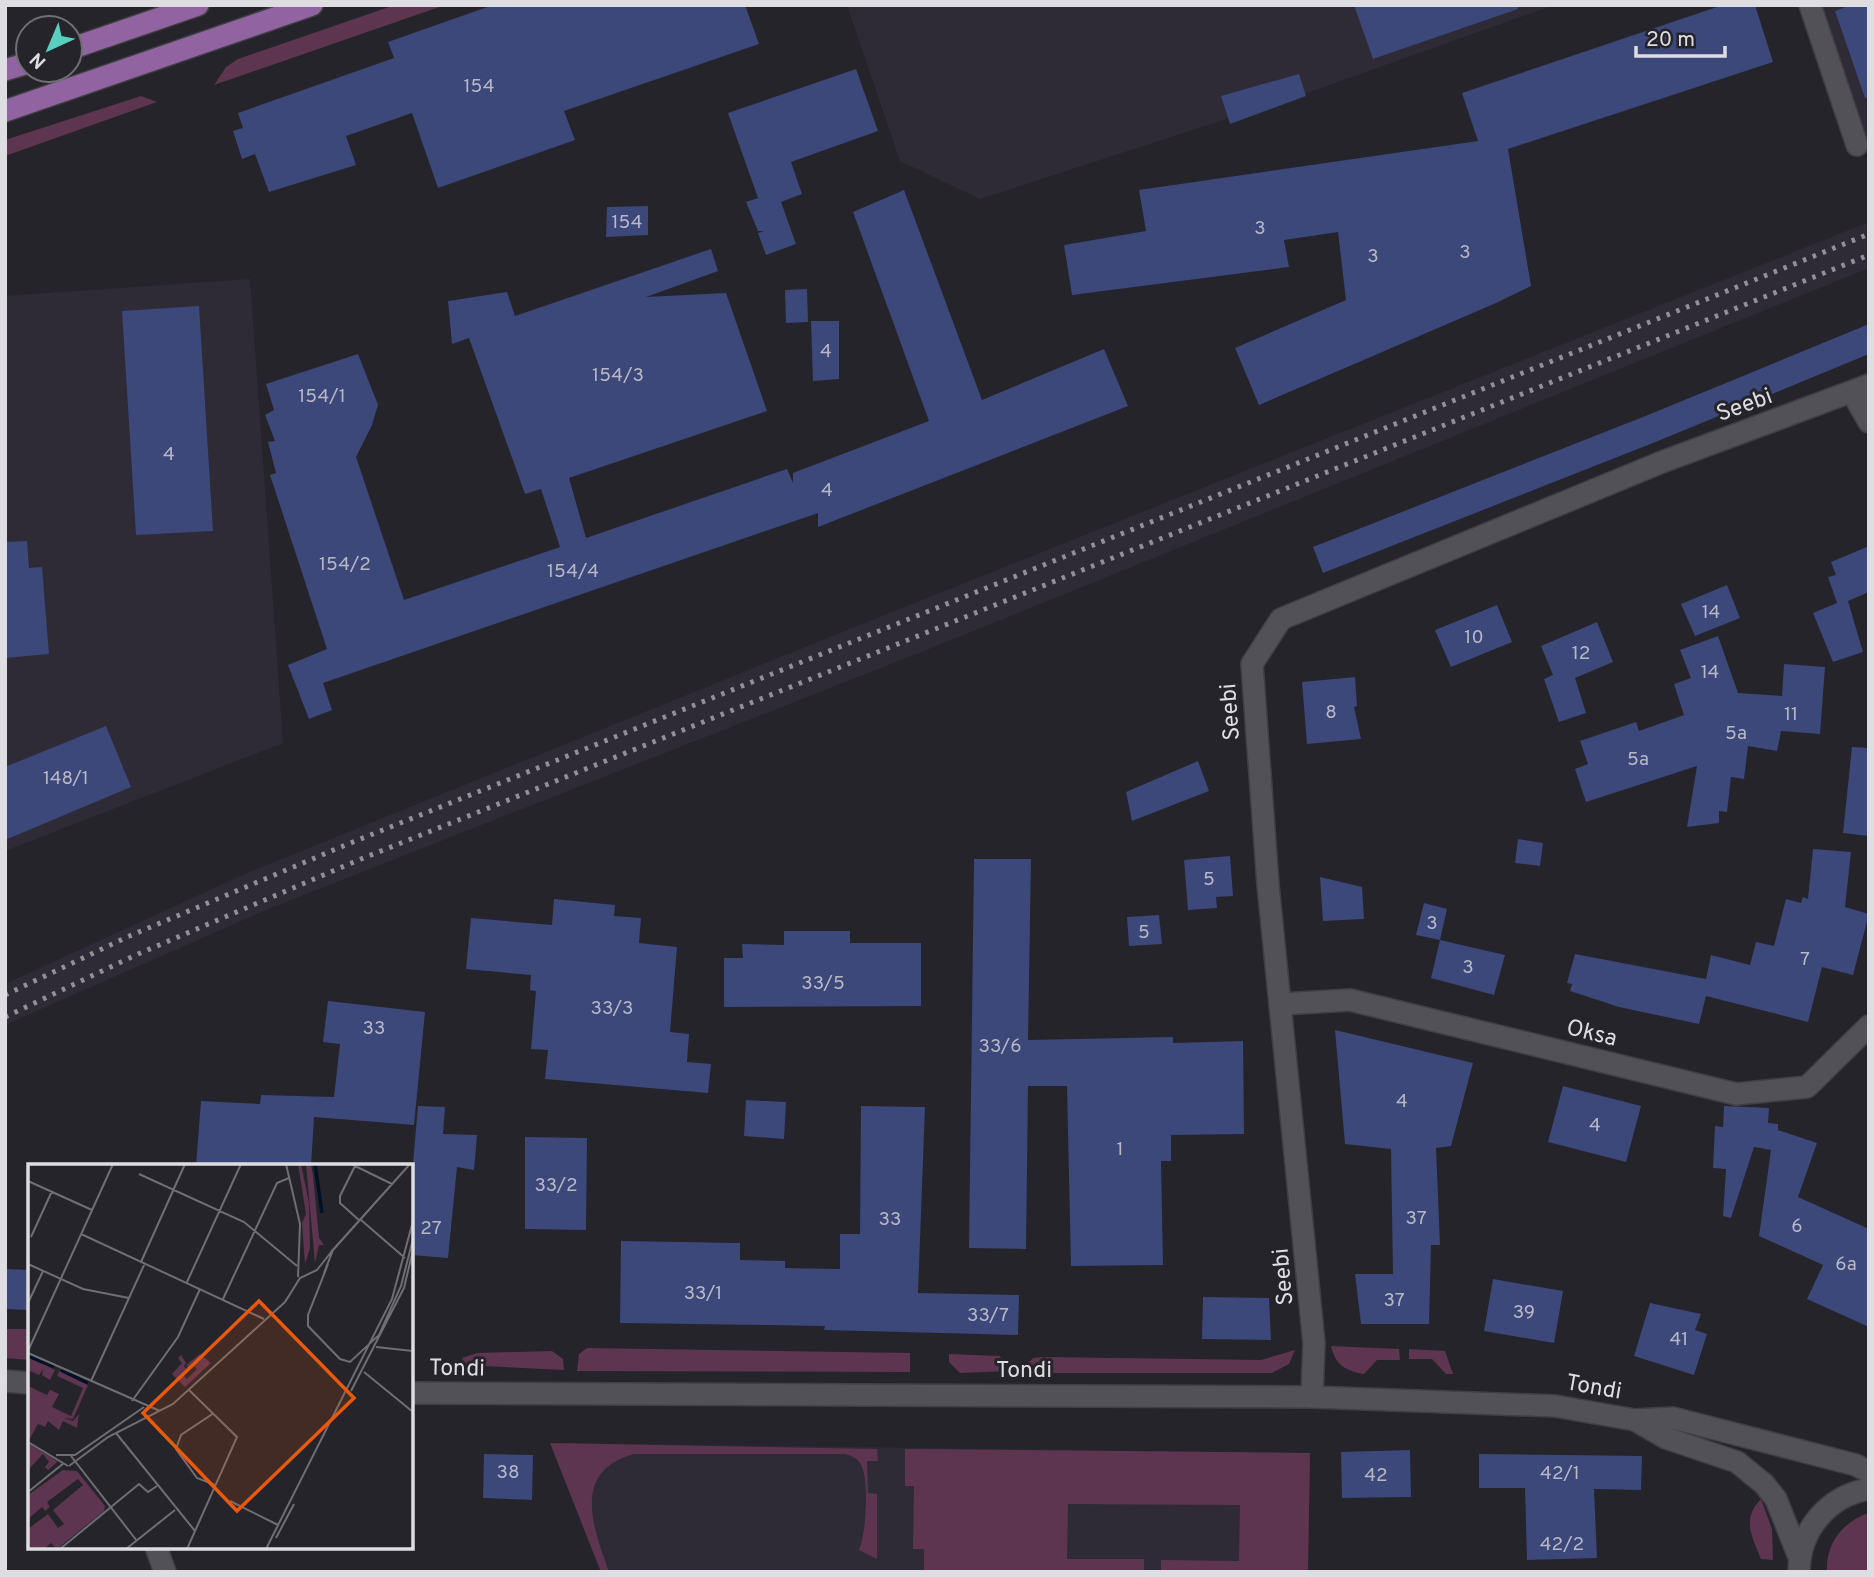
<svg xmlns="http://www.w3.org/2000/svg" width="1874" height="1577" font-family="Overpass,sans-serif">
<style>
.built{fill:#2e2b37}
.green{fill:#5d3550}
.building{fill:#3c477a}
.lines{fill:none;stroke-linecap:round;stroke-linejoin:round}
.minor-casing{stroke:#403f44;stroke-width:24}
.major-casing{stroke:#403f44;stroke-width:24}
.minor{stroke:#535158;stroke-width:21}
.major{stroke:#9164a1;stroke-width:21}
.rail{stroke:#919095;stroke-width:5;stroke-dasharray:3.5 7;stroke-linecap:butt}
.labels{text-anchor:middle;stroke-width:6;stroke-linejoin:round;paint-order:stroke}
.number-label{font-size:19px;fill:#b6b8c7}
.street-label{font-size:23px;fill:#dedde1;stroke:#25242a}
.inset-river{fill:none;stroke:#001126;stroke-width:3.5}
.inset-road{fill:none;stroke:#6f6e73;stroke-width:2}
.view{fill:#e8590c;fill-opacity:0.15;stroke:#e8590c;stroke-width:3.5}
.inset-edge{fill:none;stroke:#dedde1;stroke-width:3.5}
</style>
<rect width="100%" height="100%" fill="#25242a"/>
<g class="built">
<path d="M847,5h707l-250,89 -324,105 -80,-38z"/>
<path d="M1820,5h49v140h-1z"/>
<path d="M1869,222v46l-950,385 -651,256 -263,116v-41l242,-111 650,-263z"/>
<path d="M250,279l33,464 -278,108v-555z"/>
<path d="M550,1443l760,10 -2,119h-707z"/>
</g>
<g class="green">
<path d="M395,5h50l-231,80 12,-18 12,-8z"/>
<path d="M141,96l16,6 -152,54v-16z"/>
<path d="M5,1329h25v31l-25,-2z"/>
<path d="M1331,1346l68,3 1,11h-23l-13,14c-18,-3 -29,-9 -33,-28z"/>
<path d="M587,1348l323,5v19l-333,-1 2,-17z"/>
<path d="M1409,1349l36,2 8,23h-7l-14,-15h-23z"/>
<path d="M1295,1350l-6,14 -17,9h-249v-5l10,-10 10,-1 218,3z"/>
<path d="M552,1351l11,8 1,11 -99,-5 -3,-7 15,-5z"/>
<path d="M949,1354l50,2 9,7 1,8 -49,2 -11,-11z"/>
<path d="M550,1443l327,6 1,12h-11l1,32 9,1v65l-18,-9c7,-15 10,-68 3,-83 -3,-8 -9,-11 -17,-13h-211c-63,17 -41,73 -25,118h-8z"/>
<path d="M905,1449l405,4 -2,119h-147v-12l78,1 1,-56 -172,-1 -1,55h77v13h-220v-23h-11l1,-63h-9z"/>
<path d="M1761,1499l11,30 1,31 -12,-1c-9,-23 -20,-39 0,-60z"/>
<path d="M1869,1513v59h-42c-2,-28 16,-51 42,-59z"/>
</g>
<g class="building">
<path d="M493,5h252l14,39 -195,67 11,29 -137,48 -26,-75 -66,23 10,29 -87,27 -14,-38 -13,5 -9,-28 10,-3 -5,-15 156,-55 -6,-16z"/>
<path d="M1354,5h164v4l-145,50z"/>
<path d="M1723,5h32l18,57 -265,87 23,137 -35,17 -237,102 -24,-57 111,-48 -8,-68 -54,8 5,27 -217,28 -8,-50 82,-14 -7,-41 339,-49 -16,-48z"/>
<path d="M1851,5h18v92l-4,1 -30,-87z"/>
<path d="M856,69l22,62 -87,31 11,32 -21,8 15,42 -30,11 -8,-22 6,-2h-6l-12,-29 12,-4 -30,-85z"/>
<path d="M1299,74l7,22 -76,28 -9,-28z"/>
<path d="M904,190l78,210 122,-51 24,57 -310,121v-14l-495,170 9,27 -23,9 -21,-54 39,-16 -57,-174 6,-2 -8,-31 7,-1 -10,-26 9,-5 -8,-26 92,-30 20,51 -6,20 -16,32 48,143 156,-53 -19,-58 -16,5 -56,-156 -17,6 -4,-43 59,-9 8,24 196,-67 7,22 -72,26 80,-4 41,118 -198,67 17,60 201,-69 6,14v-10l136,-52 -76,-209z"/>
<path d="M648,206v29l-42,2 1,-30z"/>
<path d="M807,289l1,33 -22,1 -1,-33z"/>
<path d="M199,306l14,225 -77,4 -14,-224z"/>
<path d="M811,321h28v58l-26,2z"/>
<path d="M1869,324v30l-216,89 -330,130 -10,-26 335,-132z"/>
<path d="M27,541l2,27 13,-1 7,87 -44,4v-116z"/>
<path d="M1869,546v46l-21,9 15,51 -30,10 -20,-49 24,-10 -9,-26 8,-2 -5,-13z"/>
<path d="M1727,585l13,33 -45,18 -14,-32z"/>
<path d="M1497,605l15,37 -61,25 -16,-37z"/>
<path d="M1597,622l16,40 -38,16 11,35 -27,9 -15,-43 9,-4 -12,-29z"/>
<path d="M1718,636l20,57 44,3 2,-32 41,3 -5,67 -39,-3 -4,20 -29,-5 -4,33 -13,-2 -4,35 -8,-1v12l-32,4 10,-61 -111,36 -11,-33 13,-5 -8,-23 56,-19 3,9 45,-16 -10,-31 17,-6 -11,-28z"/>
<path d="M1355,677l2,29 -3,1 7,32 -54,5 -5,-62z"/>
<path d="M106,726l25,61 -126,53v-73z"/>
<path d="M1852,747l17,1v88l-26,-3z"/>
<path d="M1198,761l11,30 -77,30 -6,-29z"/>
<path d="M1518,839l25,4 -3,23 -25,-3z"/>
<path d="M1813,849l38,3 -6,55 24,7 -16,61 -31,-8 -14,55 -102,-26 -7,28 -80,-17 -49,-16 2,-7 -5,-1 8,-29 131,25 5,-24 39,10 6,-23 18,4 12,-47 15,4 2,-6 5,2z"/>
<path d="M1230,856l3,40 -17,1 1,11 -29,2 -4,-50z"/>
<path d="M974,859h57l-3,181 145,-3v6l70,-2 1,93 -73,1v26h-10l2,104 -92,1 -4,-180h-39l-2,163 -57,-1z"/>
<path d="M1320,877l42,10 2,32 -41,2z"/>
<path d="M554,899l61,6 -1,11 27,2 -2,25 38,4 -7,85 19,2 -2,28 24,2 -3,29 -163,-14 3,-29 -17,-1 5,-58 -6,-1 1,-15 -65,-6 5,-51 81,7z"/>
<path d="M1424,903l23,6 -7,31 -24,-5z"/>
<path d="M1159,915l3,29 -33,2 -2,-29z"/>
<path d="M784,931h66v12h71v63l-197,1v-49h19l-1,-14 42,1z"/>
<path d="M1440,940l65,15 -11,40 -63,-17z"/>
<path d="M328,1001l97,11 -11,113 -100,-8 -3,49h-115l5,-65 59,3 1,-9 73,2 6,-53 -17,-2z"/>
<path d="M1335,1030l138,33 -22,83 -15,2 4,97h-9l-2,79h-68l-6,-50h38l-2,-125 -46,-5z"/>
<path d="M1563,1086l78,20 -15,56 -78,-20z"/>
<path d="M746,1100l40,2 -2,37 -40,-3z"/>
<path d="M418,1106l27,1 -2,27 34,1 -3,35 -17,-3 -9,91 -37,-3v-69z"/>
<path d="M861,1106l64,1 -7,186 101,2 -1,40 -194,-5 1,-4 -205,-3 1,-82 119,2v17l45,1v7l55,1v-35h20z"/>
<path d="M1724,1106l45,2 -1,15 10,1v6l39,13 -19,54 71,32v98l-62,-28 16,-34 -64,-29 12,-86 -17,-3 -23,71 -8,-2 3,-47 -13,-1 2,-42 8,1z"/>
<path d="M525,1137l62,1 -1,92 -61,-1z"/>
<path d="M5,1269l25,1v40l-25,-1z"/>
<path d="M1493,1279l70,12 -9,52 -70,-12z"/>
<path d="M1203,1297l66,1 2,42 -69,-1z"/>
<path d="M1650,1303l51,11 -6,16 12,4 -13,41 -60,-19z"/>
<path d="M1410,1450l1,47 -69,1 -1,-46z"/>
<path d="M484,1454l49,1 -1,45 -49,-2z"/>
<path d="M1479,1454l163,2 -1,34 -47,-1 3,69 -70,2 -2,-72h-46z"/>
</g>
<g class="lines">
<defs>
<g id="minor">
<path d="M1810,5l47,140"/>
<path d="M1852,392l17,30"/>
<path d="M1281,1004l69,-4 386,94 71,-7 62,-61"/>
<path d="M5,1381l25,2"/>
<path d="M411,1393l901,4 243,9 80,14 38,-2 183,47 13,7"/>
<path d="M1312,1397l2,-54 -46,-458 -16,-221 29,-45 381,-157 207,-77"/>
<path d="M1635,1420l31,18 71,24 27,22 12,15 23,58"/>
<path d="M156,1547l9,25"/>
<path d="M1799,1572c0,-42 29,-76 70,-83"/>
</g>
<g id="major">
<path d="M70,49l128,-44"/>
<path d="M5,70l23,-7"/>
<path d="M5,111l307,-106"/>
</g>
</defs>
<use href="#minor" class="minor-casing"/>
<use href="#major" class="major-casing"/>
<use href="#minor" class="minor"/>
<use href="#major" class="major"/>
<g class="rail">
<path d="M5,995l122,-58 221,-93 1521,-610"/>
<path d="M5,1017l133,-63 223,-95 1508,-604"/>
</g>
</g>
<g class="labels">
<g class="number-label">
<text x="479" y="92">154</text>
<text x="627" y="228">154</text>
<text x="1260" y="234">3</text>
<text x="1465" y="258">3</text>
<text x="1373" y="262">3</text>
<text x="826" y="357">4</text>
<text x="618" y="381">154/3</text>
<text x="322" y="402">154/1</text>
<text x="169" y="460">4</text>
<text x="827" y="496">4</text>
<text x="345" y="570">154/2</text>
<text x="573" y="577">154/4</text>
<text x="1711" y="618">14</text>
<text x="1474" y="643">10</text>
<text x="1581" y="659">12</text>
<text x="1710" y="678">14</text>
<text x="1331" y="718">8</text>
<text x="1791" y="720">11</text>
<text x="1736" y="739">5a</text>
<text x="1638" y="765">5a</text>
<text x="66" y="784">148/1</text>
<text x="1209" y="885">5</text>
<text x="1432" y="929">3</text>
<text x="1144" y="938">5</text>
<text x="1805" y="965">7</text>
<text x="1468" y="973">3</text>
<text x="823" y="989">33/5</text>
<text x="612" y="1014">33/3</text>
<text x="374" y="1034">33</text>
<text x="1000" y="1052">33/6</text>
<text x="1402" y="1107">4</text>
<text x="1595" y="1131">4</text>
<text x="1120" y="1155">1</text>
<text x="556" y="1191">33/2</text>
<text x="1416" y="1224">37</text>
<text x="890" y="1225">33</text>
<text x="1797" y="1232">6</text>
<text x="431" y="1234">27</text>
<text x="1846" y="1270">6a</text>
<text x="703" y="1299">33/1</text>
<text x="1394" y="1306">37</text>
<text x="1524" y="1318">39</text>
<text x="988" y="1321">33/7</text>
<text x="1679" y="1345">41</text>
<text x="508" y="1478">38</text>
<text x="1560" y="1479">42/1</text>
<text x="1376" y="1481">42</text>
<text x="1562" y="1550">42/2</text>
</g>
<g class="street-label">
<text transform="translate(1744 404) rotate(-20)" y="8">Seebi</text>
<text transform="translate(1229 712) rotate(-94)" y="8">Seebi</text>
<text transform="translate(1592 1032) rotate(14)" y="8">Oksa</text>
<text transform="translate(1282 1277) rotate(-95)" y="8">Seebi</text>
<text transform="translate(457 1367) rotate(1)" y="8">Tondi</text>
<text x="1024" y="1377">Tondi</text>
<text transform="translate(1594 1386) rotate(10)" y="8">Tondi</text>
</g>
</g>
<g transform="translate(28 1164)">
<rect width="385" height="385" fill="#25242a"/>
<path d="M270,0h3l8,39 1,45 -5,16 -3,-41 4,-9zM278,0h5l2,11 6,63 5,7h-5l-4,18zM172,190l11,9 -26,24 -13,-13 10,-11 -4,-5 3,-3 5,8 -2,3 4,5 -4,5 3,3 10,-10 -3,-3 -5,4 -3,-5zM0,191l26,11 -8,-1 9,5 -5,10 -8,-5 1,-5 -4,5 -11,-5zM31,207l29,14 -15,34 -9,-1 9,3 6,-7 -2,14 -14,-7 -4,9 -11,-9 -3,6 -7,-3 -9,16 -1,-54 19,9 3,-5 9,4 -7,13 19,9 12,-28 -26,-12zM0,279l29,18v1l-9,8 -3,-3 4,-5 -6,-8 -15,16zM35,306l14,1 28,35 -1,5 -47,38 -6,-6 -7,6h-16v-20l20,-15 10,14 6,-4 -11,-14 30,-25 -5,-6 -31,23 3,5 -5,4 -3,-4 -14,12v-24z" fill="#5d3550"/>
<path class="inset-river" d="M287,0l7,49M0,192l26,11M33,206l27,13"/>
<path class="inset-road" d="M258,0l14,60 -2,53M323,0l41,20M328,0l-16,32v7l20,18M111,10l105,48 53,44M0,17l64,29M333,56l44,38M53,70l183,85M3,73l21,-46M303,88l79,-88M113,98l44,-98M0,100l55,25 46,9M300,100l-20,51v11l32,33 10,3 29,-27 22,-49 12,-47M296,109l9,-23 77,-86M159,118l54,-118M195,135l54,-116 12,-5M0,139l15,-32M348,183l37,4M0,187l85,-187M0,189l132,58M336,208l49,40M63,217l54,-118M323,227l53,-103 9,-38M104,237l46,-64 22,-48M186,249l-33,22 -5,14 21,29 18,7M88,269l79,98M0,278l40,24M28,291h19l69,-48M43,292l66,85M41,302l39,-29 65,-33 112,-102 15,-24 17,-8 15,-19M0,328l36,-29M202,337l48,24M248,374l18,-34M32,385l79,-65 9,8 9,-6M98,385l49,-39M159,385l50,-112 -48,-47M238,385l126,-250 21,-78"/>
<path class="view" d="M231,137l95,97 -117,113 -94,-98z"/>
<rect width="385" height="385" class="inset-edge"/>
</g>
<rect width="1874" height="1577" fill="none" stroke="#dedde1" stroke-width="14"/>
<g transform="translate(49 49) rotate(224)"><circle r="33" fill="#25242a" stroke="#6f6e73" stroke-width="2"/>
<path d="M0-5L12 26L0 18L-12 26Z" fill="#5acebd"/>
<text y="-10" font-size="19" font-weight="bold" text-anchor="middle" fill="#dedde1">N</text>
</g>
<path d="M1636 46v10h89v-10" fill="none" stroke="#dedde1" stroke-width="3.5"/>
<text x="1646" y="46" font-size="21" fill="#dedde1" stroke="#25242a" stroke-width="5" paint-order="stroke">20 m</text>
</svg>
